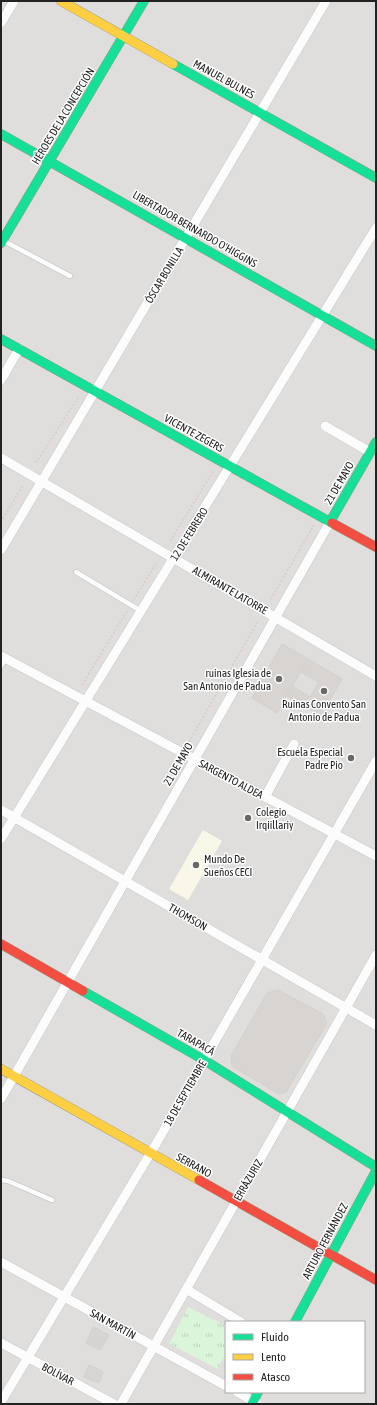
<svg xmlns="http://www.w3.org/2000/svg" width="377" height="1405" font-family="'Asap Condensed',sans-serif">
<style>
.residential{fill:#dfdedc;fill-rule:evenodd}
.education{fill:#f8f7e8}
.park{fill:url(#park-tufts)}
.building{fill:#d7d4d2;stroke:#d3d0cc}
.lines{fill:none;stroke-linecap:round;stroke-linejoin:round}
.lane-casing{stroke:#c9c8c7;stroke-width:6}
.street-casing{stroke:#c9c8c7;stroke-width:10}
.fast-casing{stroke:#999a82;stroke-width:10}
.slow-casing{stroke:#999a82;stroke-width:10}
.jam-casing{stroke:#999a82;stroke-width:10}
.path{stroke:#dccecd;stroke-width:2;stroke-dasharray:2 2;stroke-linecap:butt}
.lane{stroke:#fdfcfc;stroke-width:4.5}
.street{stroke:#fdfcfc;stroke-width:9}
.fast{stroke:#16e098;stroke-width:9}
.slow{stroke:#ffcf43;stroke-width:9}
.jam{stroke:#f24e42;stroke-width:9}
.poi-dot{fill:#6a6968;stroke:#fff;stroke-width:1.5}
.labels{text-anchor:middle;stroke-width:3;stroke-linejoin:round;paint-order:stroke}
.street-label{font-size:11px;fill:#222;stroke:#fff}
.poi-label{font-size:11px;fill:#222;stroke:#fff;text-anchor:end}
</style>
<defs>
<pattern id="park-tufts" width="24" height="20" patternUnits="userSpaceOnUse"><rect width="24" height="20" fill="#daf5da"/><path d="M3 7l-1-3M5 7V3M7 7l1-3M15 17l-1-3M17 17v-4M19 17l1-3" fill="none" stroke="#bbd2bb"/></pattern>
</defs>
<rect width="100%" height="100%" fill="#f0eeeb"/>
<path class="residential" d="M1,1h375v1403h-375zM226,1322h138v70h-138z"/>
<path class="education" d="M203,830l19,11 -34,59 -19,-11z"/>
<path class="park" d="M188,1307l38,19v27l-8,16 -49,-25z"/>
<g class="building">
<path d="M282,644l26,15 -31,54 -25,-15z"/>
<path d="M308,659l34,20 -21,36 -34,-19 5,-10 18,11 9,-15 -18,-10z"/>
<path d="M278,990l45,24 4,9 -41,69 -7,2 -47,-28 -1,-10 36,-63z"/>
<path d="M93,1327l16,8 -9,15 -14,-7z"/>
<path d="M89,1365l14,7 -4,11 -15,-6z"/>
</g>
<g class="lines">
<defs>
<g id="lane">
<path d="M4,241l66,35"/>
<path d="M76,572l65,39"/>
<path d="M1,666l5,-8"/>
<path d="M1,1180l7,1 44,19"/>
</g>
<g id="street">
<path d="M1,23l13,-22"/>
<path d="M1,380l18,-31"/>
<path d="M325,426l45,26"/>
<path d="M1,458l375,218"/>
<path d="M1,550l325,-549"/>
<path d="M1,656l375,200"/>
<path d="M265,797l29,-53"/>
<path d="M1,810l375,215"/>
<path d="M1,839l375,-611"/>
<path d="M1,1099l329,-577"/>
<path d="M1,1262l225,124"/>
<path d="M186,1289l55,33"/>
<path d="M1,1343l113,61"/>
<path d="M237,1392l20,11"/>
<path d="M1,1402l155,-258 220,-383"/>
<path d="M121,1404l255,-449"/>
</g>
<g id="fast">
<path d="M173,64l203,114"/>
<path d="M1,134l375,212"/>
<path d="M1,243l143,-242"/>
<path d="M1,339l331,184"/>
<path d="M330,522l46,-80"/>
<path d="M83,991l121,69 172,107"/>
<path d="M295,1322l81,-151"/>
<path d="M252,1404l6,-12"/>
</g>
<g id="slow">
<path d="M61,1l112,63"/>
<path d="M1,1069l198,111"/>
</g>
<g id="jam">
<path d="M332,523l44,24"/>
<path d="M1,944l82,47"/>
<path d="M199,1180l177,100"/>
</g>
</defs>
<use href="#lane" class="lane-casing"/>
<use href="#street" class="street-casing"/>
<use href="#fast" class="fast-casing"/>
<use href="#slow" class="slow-casing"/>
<use href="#jam" class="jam-casing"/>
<g class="path">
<path d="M36,463l43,-67"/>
<path d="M1,522l22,-37"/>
<path d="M170,541l44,-71"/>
<path d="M271,599l43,-74"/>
<path d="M134,600l23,-38"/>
<path d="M82,685l45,-74"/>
<path d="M189,742l69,-121"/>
</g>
<use href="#lane" class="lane"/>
<use href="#street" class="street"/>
<use href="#fast" class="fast"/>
<use href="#slow" class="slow"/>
<use href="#jam" class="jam"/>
</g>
<g class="poi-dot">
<circle cx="279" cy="679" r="4"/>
<circle cx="324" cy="691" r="4"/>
<circle cx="351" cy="758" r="4"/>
<circle cx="248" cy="818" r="4"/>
<circle cx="196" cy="865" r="4"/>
</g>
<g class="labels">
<g class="street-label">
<text transform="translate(224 79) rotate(29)" y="4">MANUEL BULNES</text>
<text transform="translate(63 116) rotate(-59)" y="4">HÉROES DE LA CONCEPCIÓN</text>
<text transform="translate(195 229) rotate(30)" y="4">LIBERTADOR BERNARDO O'HIGGINS</text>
<text transform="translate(164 275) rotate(-59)" y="4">ÓSCAR BONILLA</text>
<text transform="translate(194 433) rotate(29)" y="4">VICENTE ZEGERS</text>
<text transform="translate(339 483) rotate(-60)" y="4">21 DE MAYO</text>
<text transform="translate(189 534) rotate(-58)" y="4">12 DE FEBRERO</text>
<text transform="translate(230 590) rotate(30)" y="4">ALMIRANTE LATORRE</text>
<text transform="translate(178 764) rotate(-60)" y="4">21 DE MAYO</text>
<text transform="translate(231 779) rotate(28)" y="4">SARGENTO ALDEA</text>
<text transform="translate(188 917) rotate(30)" y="4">THOMSON</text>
<text transform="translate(196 1042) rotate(30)" y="4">TARAPACÁ</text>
<text transform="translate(185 1093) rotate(-60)" y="4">18 DE SEPTIEMBRE</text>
<text transform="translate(194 1165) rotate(29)" y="4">SERRANO</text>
<text transform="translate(248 1180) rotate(-60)" y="4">ERRÁZURIZ</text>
<text transform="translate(325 1241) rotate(-62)" y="4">ARTURO FERNÁNDEZ</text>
<text transform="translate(113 1324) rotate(29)" y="4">SAN MARTÍN</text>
<text transform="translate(58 1374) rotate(28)" y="4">BOLÍVAR</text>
</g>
<g class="poi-label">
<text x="271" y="677">ruinas Iglesia de<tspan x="271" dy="13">San Antonio de Padua</tspan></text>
<text x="324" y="708" text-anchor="middle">Ruinas Convento San<tspan x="324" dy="13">Antonio de Padua</tspan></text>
<text x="343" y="756">Escuela Especial<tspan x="343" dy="13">Padre Pio</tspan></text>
<text x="256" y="816" text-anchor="start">Colegio<tspan x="256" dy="13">Irqiillariy</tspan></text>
<text x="204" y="863" text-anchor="start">Mundo De<tspan x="204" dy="13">Sueños CECI</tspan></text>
</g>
</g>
<rect width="377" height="1405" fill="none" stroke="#222222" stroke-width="4"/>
<rect x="225" y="1321" width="140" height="72" fill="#ffffff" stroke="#a7a7a7"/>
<rect x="233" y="1334" width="20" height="6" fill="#16e098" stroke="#a7a7a7"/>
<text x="261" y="1341" font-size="12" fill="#222222">Fluido</text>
<rect x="233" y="1354" width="20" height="6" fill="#ffcf43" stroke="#a7a7a7"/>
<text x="261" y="1361" font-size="12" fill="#222222">Lento</text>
<rect x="233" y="1374" width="20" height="6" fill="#f24e42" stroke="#a7a7a7"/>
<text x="261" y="1381" font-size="12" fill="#222222">Atasco</text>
</svg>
